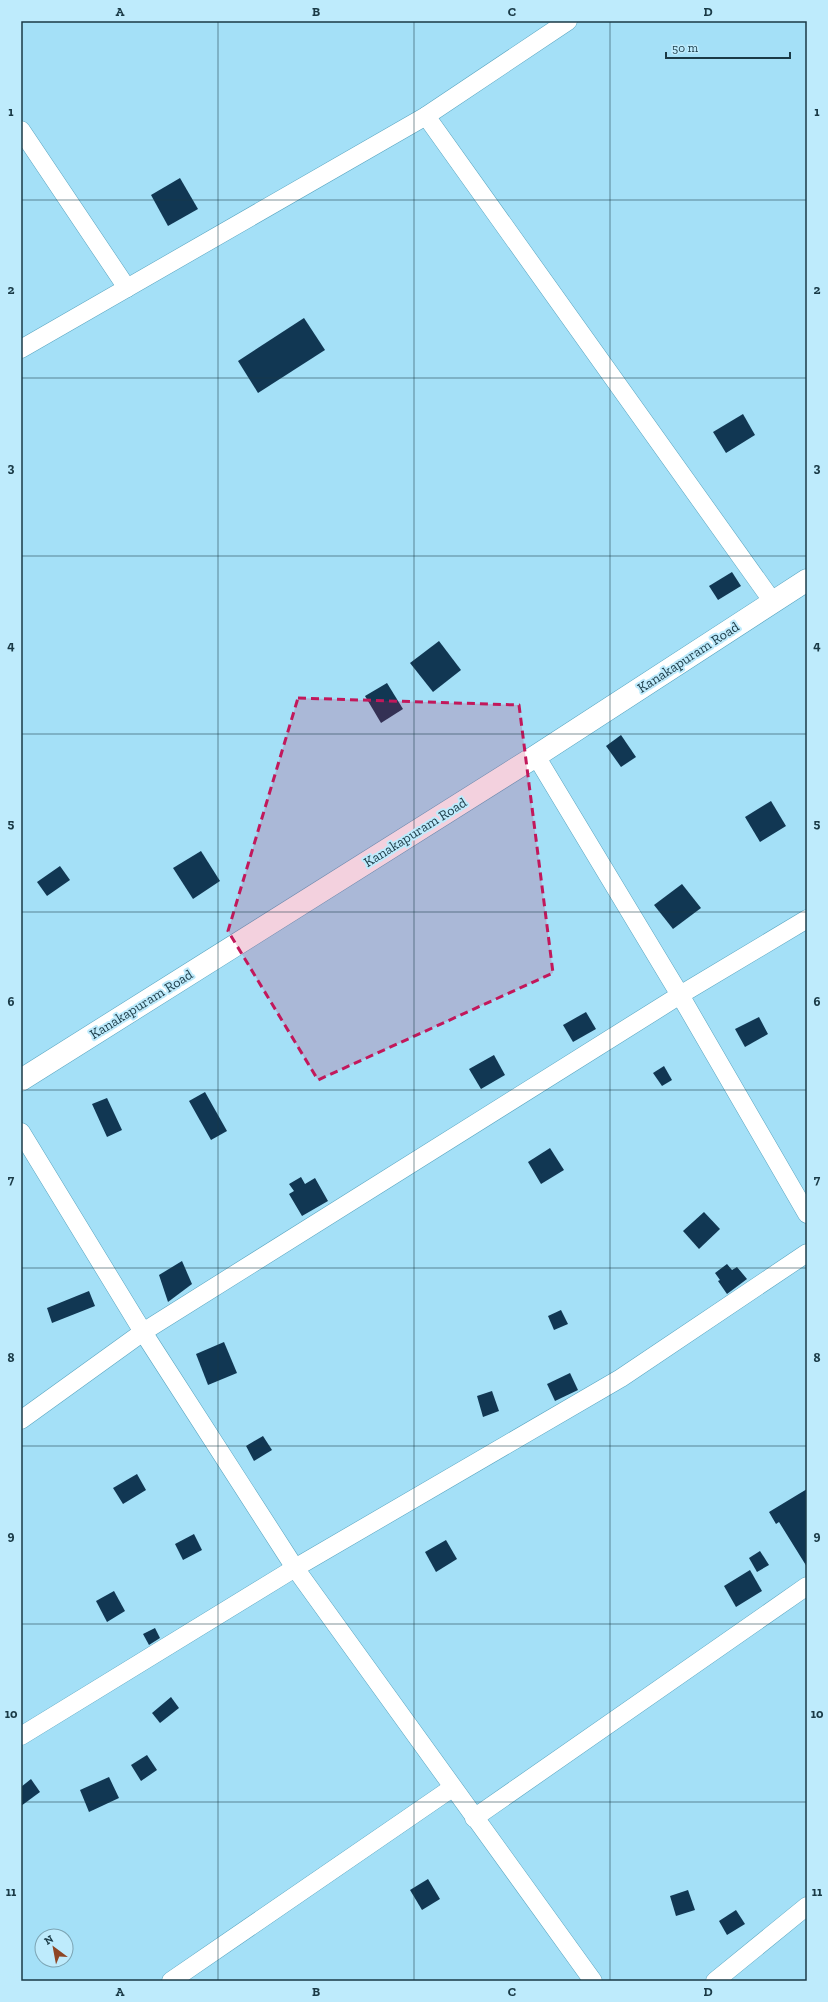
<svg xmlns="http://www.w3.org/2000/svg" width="828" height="2002" font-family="'Zilla Slab',serif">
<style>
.building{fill:#113753}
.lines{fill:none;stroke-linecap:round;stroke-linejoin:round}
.minor-casing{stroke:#58a5c1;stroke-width:19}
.tertiary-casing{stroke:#58a5c1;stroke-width:23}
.minor{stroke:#fff;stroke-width:18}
.tertiary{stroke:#fff;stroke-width:22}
.marked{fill:#c2185b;fill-opacity:0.2;stroke:#c2185b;stroke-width:3;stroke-dasharray:8 5;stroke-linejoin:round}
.grid{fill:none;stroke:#1a3a46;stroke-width:1;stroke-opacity:0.55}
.labels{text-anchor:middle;stroke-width:4;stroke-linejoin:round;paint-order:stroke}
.street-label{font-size:14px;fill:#1a3a46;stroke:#beebfc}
.neatline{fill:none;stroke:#1a3a46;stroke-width:1.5}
.grid-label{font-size:13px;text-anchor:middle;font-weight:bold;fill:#1a3a46}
</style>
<rect width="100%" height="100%" fill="#a4e0f7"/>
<g class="building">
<path d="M180,178l18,31 -30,17 -17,-31z"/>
<path d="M304,318l21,32 -67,43 -20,-32z"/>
<path d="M743,414l12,21 -29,18 -13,-21z"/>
<path d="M732,572l9,14 -23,14 -9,-14z"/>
<path d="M439,641l22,29 -28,22 -23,-29z"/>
<path d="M387,683l16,26 -22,14 -16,-27z"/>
<path d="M621,735l15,22 -15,10 -15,-21z"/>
<path d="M771,801l15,25 -26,16 -15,-25z"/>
<path d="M201,851l19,30 -27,18 -20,-31z"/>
<path d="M60,866l10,14 -23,16 -10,-14z"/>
<path d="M682,884l19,24 -28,21 -19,-24z"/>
<path d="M586,1012l10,17 -23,13 -10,-17z"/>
<path d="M759,1017l9,17 -23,13 -10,-18z"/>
<path d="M494,1055l11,20 -24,14 -12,-20z"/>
<path d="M664,1066l8,14 -10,6 -9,-13z"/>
<path d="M205,1092l22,39 -16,9 -22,-39z"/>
<path d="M107,1098l15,32 -15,7 -15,-33z"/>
<path d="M550,1148l14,22 -23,14 -13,-22z"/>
<path d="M301,1177l4,7 10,-6 13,23 -26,15 -13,-22 5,-3 -5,-7z"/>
<path d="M704,1212l16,17 -21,20 -16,-18z"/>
<path d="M182,1261l10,23 -24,18 -9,-27z"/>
<path d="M727,1264l5,6 5,-3 10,12 -20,15 -9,-13 2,-1 -5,-7z"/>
<path d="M89,1291l6,15 -43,17 -5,-15z"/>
<path d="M561,1310l7,14 -14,6 -6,-14z"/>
<path d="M224,1342l13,31 -29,12 -12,-31z"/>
<path d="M570,1373l8,17 -23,11 -8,-17z"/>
<path d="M492,1391l7,20 -16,6 -6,-21z"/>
<path d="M263,1436l9,14 -18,11 -8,-15z"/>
<path d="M137,1474l9,16 -23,14 -10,-16z"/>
<path d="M807,1489v78l-28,-45 -3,2 -7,-12z"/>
<path d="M194,1534l8,16 -19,10 -8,-16z"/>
<path d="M446,1540l11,19 -21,13 -11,-20z"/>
<path d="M760,1551l9,14 -12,7 -8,-14z"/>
<path d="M750,1570l12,21 -26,16 -12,-21z"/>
<path d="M114,1591l11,20 -18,11 -11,-21z"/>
<path d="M155,1628l5,10 -11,7 -6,-11z"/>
<path d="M171,1697l8,11 -19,15 -8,-10z"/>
<path d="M147,1755l10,15 -16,11 -10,-16z"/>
<path d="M109,1777l10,21 -30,14 -9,-22z"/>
<path d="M31,1779l9,13 -19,14v-19z"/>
<path d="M428,1879l12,20 -18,11 -12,-20z"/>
<path d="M688,1890l7,20 -19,6 -6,-20z"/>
<path d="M736,1910l9,14 -18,11 -8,-14z"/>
</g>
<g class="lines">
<defs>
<g id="minor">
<path d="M426,116l347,486"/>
<path d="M21,130l106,158"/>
<path d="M21,349l405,-233 142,-95"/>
<path d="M536,756l144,239 127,219"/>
<path d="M21,1132l122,200 152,236 298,413"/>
<path d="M21,1420l122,-88 537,-337 127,-76"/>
<path d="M21,1736l274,-168 326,-190 186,-125"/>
<path d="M474,1818l333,-232"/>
<path d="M171,1981l281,-193"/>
<path d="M715,1981l92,-75"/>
</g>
<path id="tertiary" d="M21,1080l515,-324 271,-176"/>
</defs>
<use href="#minor" class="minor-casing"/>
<use href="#tertiary" class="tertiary-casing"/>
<use href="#minor" class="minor"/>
<use href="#tertiary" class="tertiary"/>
</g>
<path class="marked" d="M298,698l221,7 34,268 -235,107 -90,-149z"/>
<path class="grid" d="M218,21v1960M414,21v1960M610,21v1960M21,200h786M21,378h786M21,556h786M21,734h786M21,912h786M21,1090h786M21,1268h786M21,1446h786M21,1624h786M21,1802h786"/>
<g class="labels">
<g class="street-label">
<text transform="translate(688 657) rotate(-33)" y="5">Kanakapuram Road</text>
<text transform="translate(415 832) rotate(-32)" y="5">Kanakapuram Road</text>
<text transform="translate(141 1004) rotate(-32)" y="5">Kanakapuram Road</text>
</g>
</g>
<rect width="828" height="2002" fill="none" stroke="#beebfc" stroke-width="44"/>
<g transform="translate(54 1948) rotate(328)"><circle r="19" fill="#beebfc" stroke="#7ca4b3"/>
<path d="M0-3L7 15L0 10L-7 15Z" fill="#8e4625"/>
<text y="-6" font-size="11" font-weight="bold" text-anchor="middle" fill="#1a3a46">N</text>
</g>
<path d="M666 52v6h124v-6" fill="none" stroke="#1a3a46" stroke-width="2"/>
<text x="672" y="52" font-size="12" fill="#1a3a46" stroke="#beebfc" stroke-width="3" paint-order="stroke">50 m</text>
<rect x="22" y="22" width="784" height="1958" class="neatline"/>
<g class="grid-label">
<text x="120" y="16">A</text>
<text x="316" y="16">B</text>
<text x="512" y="16">C</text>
<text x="708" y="16">D</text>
<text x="11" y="116">1</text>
<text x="817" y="116">1</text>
<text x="11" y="294">2</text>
<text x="817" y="294">2</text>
<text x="11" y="472">3</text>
<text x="817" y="472">3</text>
<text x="11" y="650">4</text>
<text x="817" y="650">4</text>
<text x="11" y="828">5</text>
<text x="817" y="828">5</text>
<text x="11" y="1006">6</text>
<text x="817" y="1006">6</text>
<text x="11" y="1184">7</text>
<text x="817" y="1184">7</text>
<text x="11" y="1362">8</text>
<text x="817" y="1362">8</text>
<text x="11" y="1540">9</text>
<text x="817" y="1540">9</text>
<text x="11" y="1718">10</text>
<text x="817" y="1718">10</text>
<text x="11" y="1896">11</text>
<text x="817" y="1896">11</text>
<text x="120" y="1996">A</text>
<text x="316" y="1996">B</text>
<text x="512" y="1996">C</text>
<text x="708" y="1996">D</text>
</g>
</svg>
